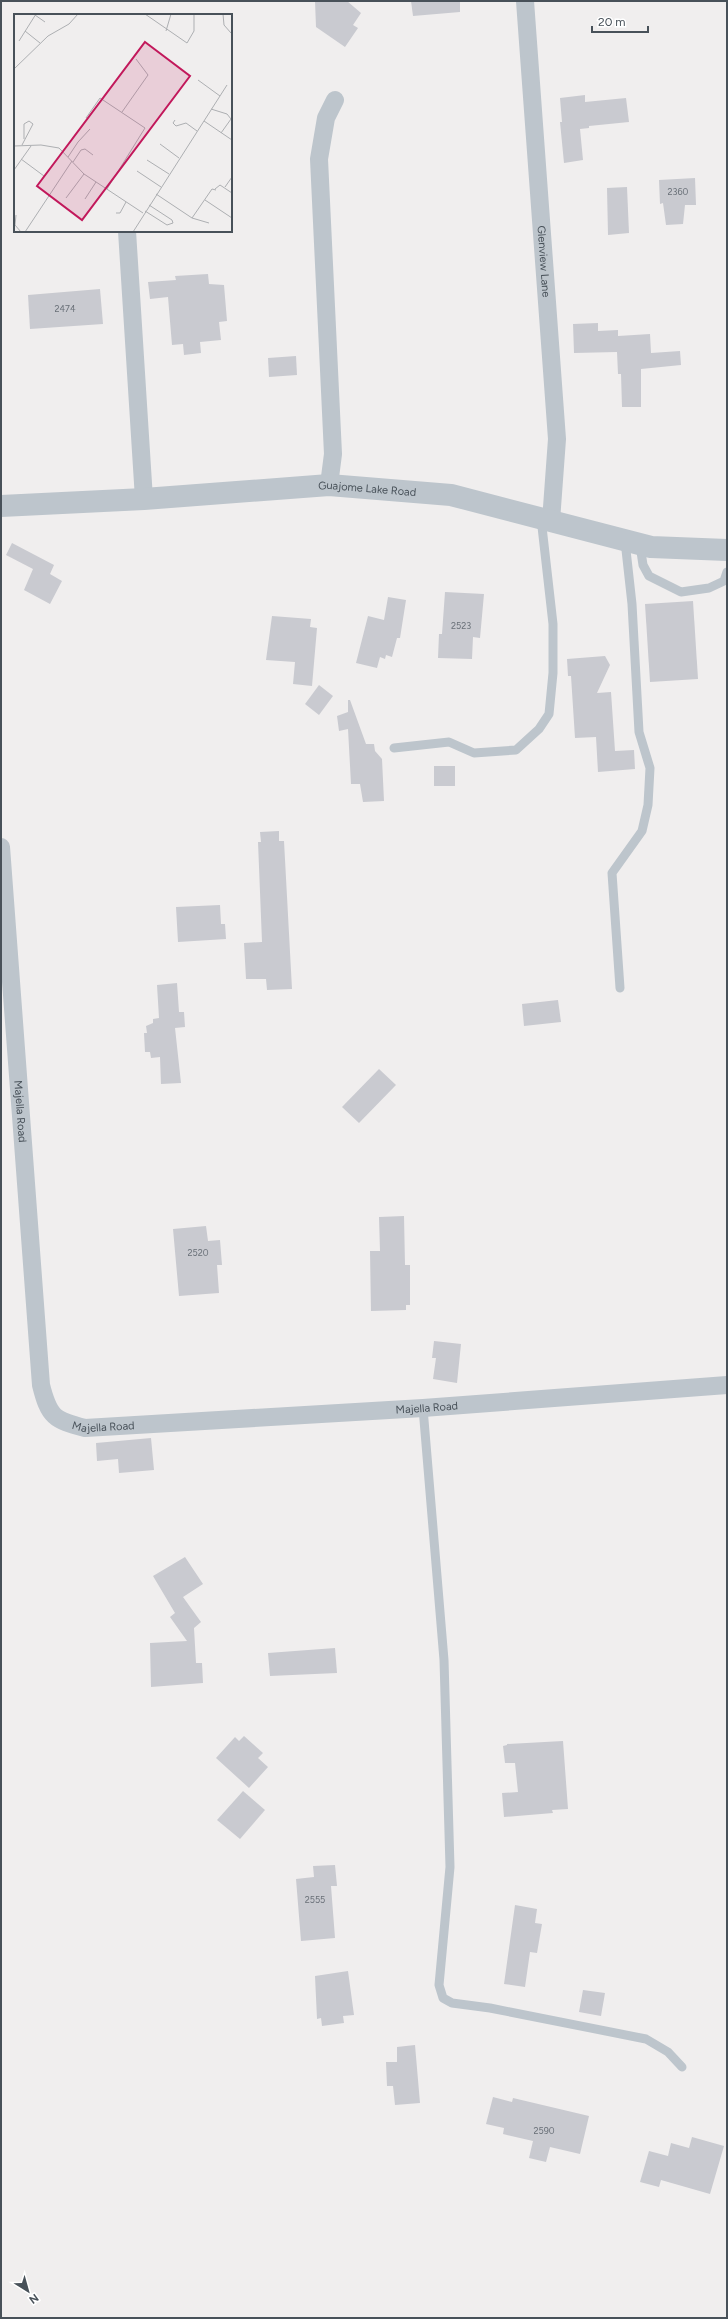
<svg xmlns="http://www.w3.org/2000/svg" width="728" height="2319" font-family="Figtree,sans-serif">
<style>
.building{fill:#c9cad0}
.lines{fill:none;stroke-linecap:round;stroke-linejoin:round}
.service{stroke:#bdc5cc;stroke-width:9}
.minor{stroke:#bdc5cc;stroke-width:18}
.tertiary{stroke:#bdc5cc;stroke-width:22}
.labels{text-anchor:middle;stroke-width:3;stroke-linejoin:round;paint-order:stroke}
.number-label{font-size:9px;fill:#686f77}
.street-label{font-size:11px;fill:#485159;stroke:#fff}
.inset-road{fill:none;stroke:#adafb2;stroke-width:1}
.view{fill:#c2185b;fill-opacity:0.15;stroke:#c2185b;stroke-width:2}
.inset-edge{fill:none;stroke:#485159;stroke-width:2}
</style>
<rect width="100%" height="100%" fill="#f0eeee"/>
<g class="building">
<path d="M315,1h32l14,12 -8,12 5,3 -13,19 -29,-20z"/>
<path d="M411,1h49v11l-47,4z"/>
<path d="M585,95v7l41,-4 3,24 -40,4v2l-9,1 3,31 -19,3 -4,-41h2l-2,-24z"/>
<path d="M695,178l1,27h-11l-2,19 -17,1 -3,-22 -3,1 -1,-24z"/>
<path d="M627,187l2,46 -21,2 -1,-47z"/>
<path d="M208,274l1,10 15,1 3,36 -8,1 2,18 -21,2 1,11 -17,2 -1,-11 -11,1 -4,-48 -18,2 -2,-17 28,-2 -1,-4z"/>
<path d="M100,289l3,35 -73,5 -2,-34z"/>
<path d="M598,323v8l20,-1v6l32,-2 1,19 29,-2 1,14 -40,4v38h-19l-1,-33h-3l-1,-22 -43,1 -1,-29z"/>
<path d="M296,356l1,19 -28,2 -1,-19z"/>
<path d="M12,543l42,22 -4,9 12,7 -12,23 -26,-14 9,-21 -27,-14z"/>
<path d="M445,592l39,2 -4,44 -7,-1 -1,22 -34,-1 1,-24h3z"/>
<path d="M388,597l18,3 -6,38h-3l-5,19 -6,-2 -1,4 -5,-2 -3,11 -21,-5 12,-47 16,4z"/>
<path d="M693,601l5,78 -48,3 -5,-78z"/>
<path d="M272,616l39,3 -1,8 7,1 -5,58 -19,-2 2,-22 -29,-2z"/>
<path d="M605,656l5,9 -13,28 14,-1 4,59 19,-1 1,19 -37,3 -2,-35 -21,1 -4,-62h-3l-1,-17z"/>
<path d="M319,685l14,11 -14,19 -14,-11z"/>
<path d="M348,700h2l16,44h8l1,7 7,8 2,42 -21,1 -3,-18h-9l-3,-55 -9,2 -2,-15 11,-4z"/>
<rect x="434" y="766" width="21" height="20"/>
<path d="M279,831v10h5l8,148 -25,1 -1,-11h-20l-2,-36 18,-1 -4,-100h3l-1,-10z"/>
<path d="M220,905l1,19h4l1,15 -48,3 -2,-35z"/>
<path d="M177,983l2,29h5l1,15 -10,1 6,55 -20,1 -1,-27 -9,1 -1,-6h-5l-1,-19h3l-1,-7 7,-3v-4l6,-1 -2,-33z"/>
<path d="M558,1000l3,22 -37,4 -2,-22z"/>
<path d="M379,1069l17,16 -37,38 -17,-16z"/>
<path d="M404,1216l1,49h5v40h-4v5l-35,1 -1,-60h10l-1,-34z"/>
<path d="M206,1226l2,15 12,-1 2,25h-5l2,28 -40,3 -6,-67z"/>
<path d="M434,1341l27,3 -4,39 -24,-4 3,-21h-4z"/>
<path d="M151,1438l3,32 -35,3 -1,-14 -21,2 -1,-18z"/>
<path d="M185,1557l18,27 -20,13 18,25 -7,6 2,35h6l1,20 -52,4 -1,-44 37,-2 -17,-24 5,-4 -22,-37z"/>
<path d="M335,1648l2,25 -67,3 -2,-23z"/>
<path d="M244,1736l19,17 -5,5 10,9 -19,21 -33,-30 19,-21 4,4z"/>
<path d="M563,1741l5,68 -16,1 1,3 -49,4 -2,-24 16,-1 -3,-29h-10l-2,-17 4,-1v-1z"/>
<path d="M243,1791l22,19 -25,29 -23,-19z"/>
<path d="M335,1865l2,21h-6l4,52 -34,3 -5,-62 18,-2 -1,-11z"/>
<path d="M515,1905l22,4 -2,14 7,1 -5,29 -7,-1 -5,35 -21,-3z"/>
<path d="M348,1971l6,44 -11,1 1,7 -22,3 -1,-8 -4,1 -2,-43z"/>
<path d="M583,1990l22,3 -4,23 -22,-4z"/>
<path d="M415,2045l5,58 -25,2 -2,-19h-6l-1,-24h11v-15z"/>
<path d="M493,2097l19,5 1,-4 76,18 -9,38 -30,-7 -4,15 -17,-4 4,-17 -30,-7 1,-6 -18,-4z"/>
<path d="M692,2137l32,9 -14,48 -49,-14 -2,7 -19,-5 9,-31 19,5 3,-13 18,5z"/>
</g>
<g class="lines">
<g class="service">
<path d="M640,545l3,20 6,11 32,16 28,-4 15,-7 3,-9"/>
<path d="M394,748l55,-6 25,11 42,-3 23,-21 10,-15 4,-41v-49l-12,-106"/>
<path d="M620,988l-8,-115 30,-42 6,-26 2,-37 -11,-36 -7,-128 -7,-63"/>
<path d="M423,1408l21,252 6,207 -11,118 4,13 9,5 38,5 156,31 22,13 14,15"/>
</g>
<g class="minor">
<path id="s1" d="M525,1l32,438 -6,82"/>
<path d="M127,231l17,268"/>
<path d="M329,485l4,-31 -14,-295 7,-41 9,-18"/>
<path id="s2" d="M1,847l40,538c8,32 13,35 44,43l338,-20 304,-23"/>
</g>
<path class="tertiary" id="s3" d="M1,506l143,-7 185,-14 122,10 200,52 76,3"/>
</g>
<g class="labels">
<g class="number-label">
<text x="678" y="195">2360</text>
<text x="65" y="312">2474</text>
<text x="461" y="629">2523</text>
<text x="198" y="1256">2520</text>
<text x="315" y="1903">2555</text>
<text x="544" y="2134">2590</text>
</g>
<g class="street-label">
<text dy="4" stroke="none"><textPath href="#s1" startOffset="261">Glenview Lane</textPath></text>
<text dy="4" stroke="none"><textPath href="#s3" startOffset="367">Guajome Lake Road</textPath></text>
<text dy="4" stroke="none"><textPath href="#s2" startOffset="265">Majella Road</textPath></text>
<text dy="4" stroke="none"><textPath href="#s2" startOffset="949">Majella Road</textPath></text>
<text dy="4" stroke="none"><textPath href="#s2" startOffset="625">Majella Road</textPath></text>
</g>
</g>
<g transform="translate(14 14)">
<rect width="218" height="218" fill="#f0eeee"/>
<path class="inset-road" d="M131,0l42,29 7,-12v-17M209,0l1,11 7,8M21,1l10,7M11,17l15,12M152,17l5,-17M5,27l17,-27M0,55l34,-33 21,-12 9,-10M184,66l22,16M197,95l16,5 4,5M108,98l26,-37 -12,-16M72,104l14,-20 45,30 -38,61M161,106l-2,3 3,3 10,-3 11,8M190,107l28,19M207,119l10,-14M146,130l19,14M8,131l11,-21 -4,-3 -5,3v15M0,132l27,-1 18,3 25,26 59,39M54,143l10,-15 12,-13M7,145l23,17M133,146l22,14M59,148l8,-12 4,-1 8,6M0,156l17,-24M123,157l24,16M211,173l7,-10M201,175l5,-4 12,8M142,180l36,24 20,-29 4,1M52,184l18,-24M71,185l11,-17M191,186l27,18M131,197l22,14 6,-2 -1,-3 -23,-15M102,199h4l6,-11M2,201l-1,10 6,7M178,204l17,5M11,218l47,-71M119,218l94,-147"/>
<path class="view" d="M131,28l45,34 -108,144 -45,-34z"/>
<rect width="218" height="218" class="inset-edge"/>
</g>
<rect width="728" height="2319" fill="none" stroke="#485159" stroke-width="4"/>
<g transform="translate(28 2291) rotate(143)" stroke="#ffffff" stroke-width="3" paint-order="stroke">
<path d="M0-3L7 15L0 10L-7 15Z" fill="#485159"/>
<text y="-6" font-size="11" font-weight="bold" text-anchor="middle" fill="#485159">N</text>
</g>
<path d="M592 26v6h56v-6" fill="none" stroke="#485159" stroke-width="2"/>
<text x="598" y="26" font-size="12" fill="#485159" stroke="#ffffff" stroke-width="3" paint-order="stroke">20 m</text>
</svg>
